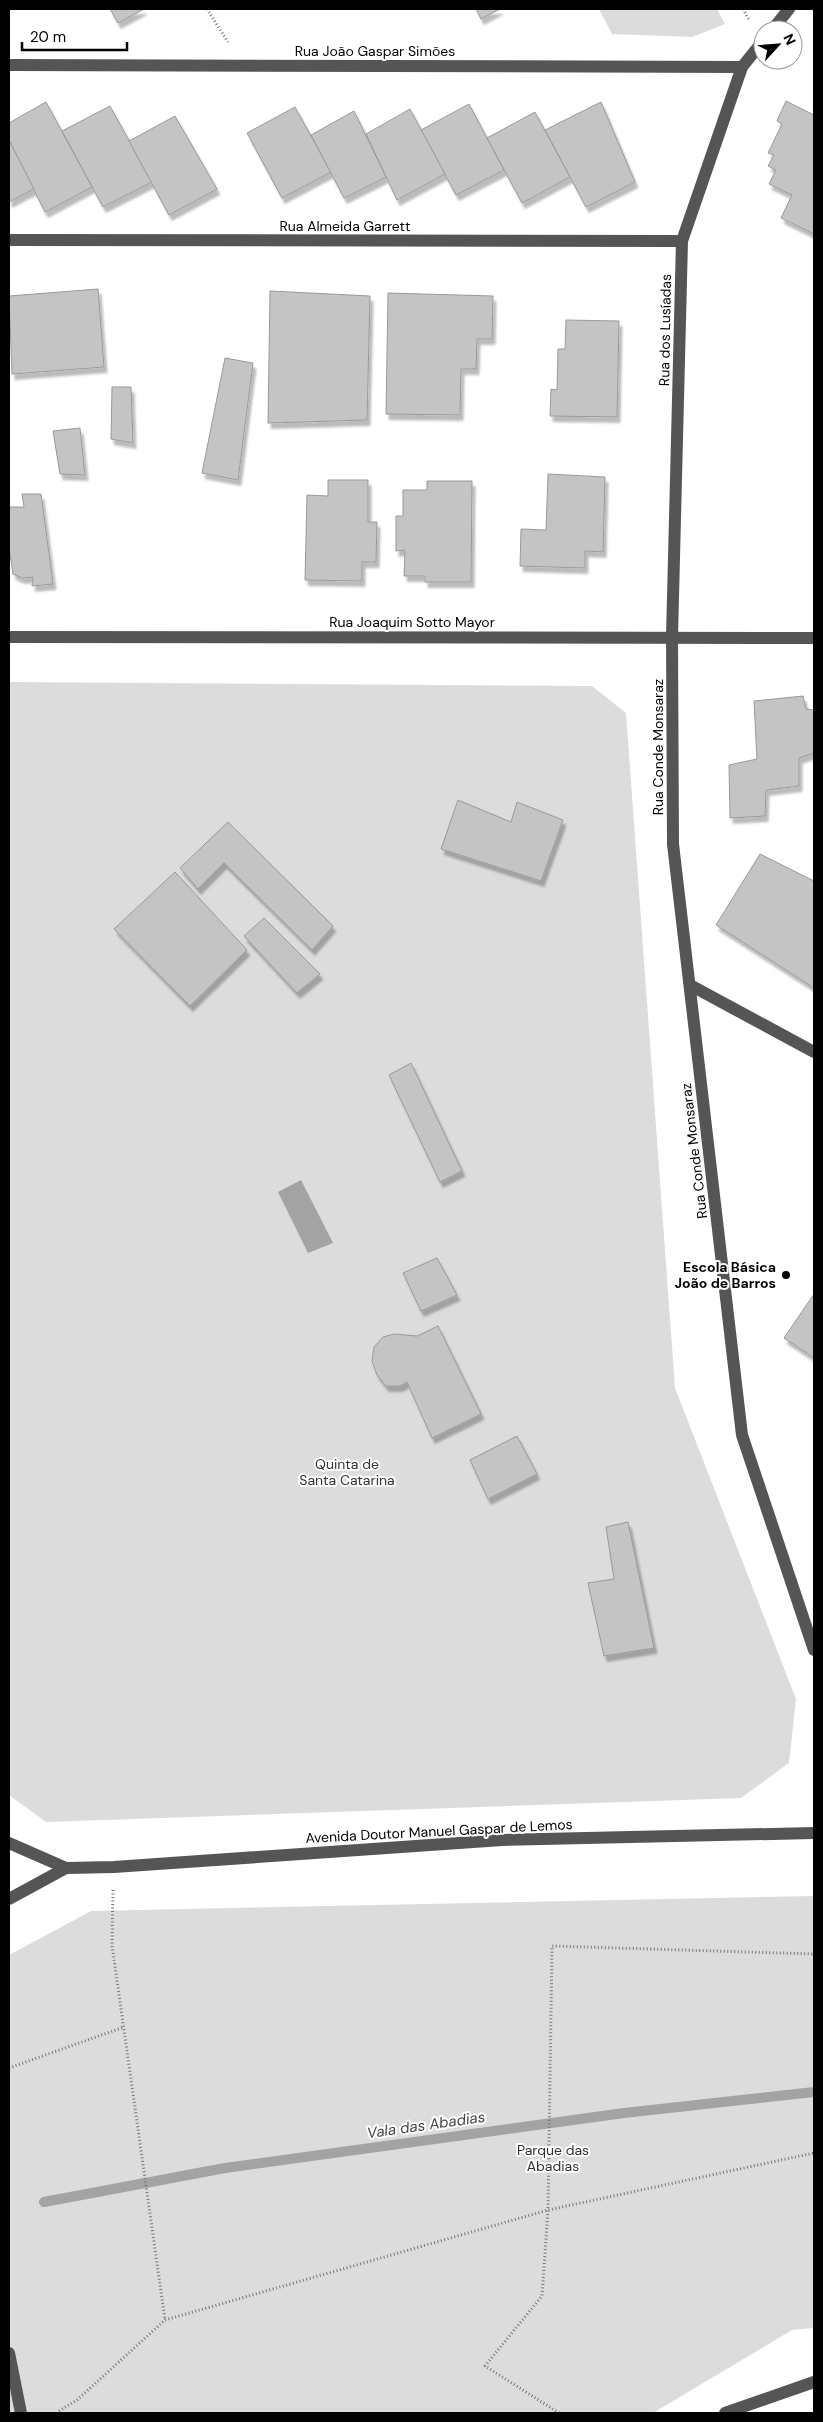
<svg xmlns="http://www.w3.org/2000/svg" width="823" height="2422" font-family="'DM Sans',sans-serif">
<style>
.green{fill:#dcdcdc}
.water{fill:#a3a3a3}
.lines{fill:none;stroke-linecap:round;stroke-linejoin:round}
.stream{stroke:#a3a3a3;stroke-width:10}
.building{fill:#c4c4c4;stroke:#999;filter:url(#shadow)}
.path{stroke:#777;stroke-width:3;stroke-dasharray:1 2.5;stroke-linecap:butt}
.minor{stroke:#555;stroke-width:12}
.poi-dot{fill:#000;stroke:#fff;stroke-width:2}
.labels{text-anchor:middle;stroke-width:4;stroke-linejoin:round;paint-order:stroke}
.street-label{font-size:14px;fill:#000;stroke:#fff}
.poi-label{font-size:14px;font-weight:bold;fill:#000;stroke:#fff;text-anchor:end}
.park-label{font-size:14px;fill:#333;stroke:#fff}
.water-label{font-size:15px;font-style:italic;fill:#444;stroke:#fff}
</style>
<defs>
<filter id="shadow"><feDropShadow dx="3" dy="5.5" stdDeviation="1" flood-color="#0004"/></filter>
</defs>
<rect width="100%" height="100%" fill="#fff"/>
<g class="green">
<path d="M599,9h118l8,15 -33,13 -80,-3z"/>
<path d="M9,682l583,4 34,27 49,675 121,311 -7,64 -48,35 -695,24 -37,-27z"/>
<path d="M814,1896v432l-22,2 -139,83h-644v-458l82,-44z"/>
</g>
<path class="water" d="M301,1180l32,63 -25,10 -30,-61z"/>
<g class="lines">
<path class="stream" d="M44,2202l181,-34 399,-55 190,-21"/>
</g>
<g class="building">
<path d="M110,9h34l-26,14z"/>
<path d="M476,9h24l-19,10z"/>
<path d="M786,101l28,14v119l-33,-16 11,-23 -23,-11 7,-14 -8,-4 6,-11 -6,-2 14,-29 -5,-3z"/>
<path d="M46,102l46,85 -47,25 -36,-72v-17z"/>
<path d="M601,102l34,80 -49,25 -41,-77z"/>
<path d="M469,104l35,66 -48,25 -35,-65z"/>
<path d="M110,106l42,76 -49,25 -41,-76z"/>
<path d="M295,107l36,65 -49,26 -35,-65z"/>
<path d="M410,109l35,65 -48,26 -31,-66z"/>
<path d="M354,111l32,66 -42,21 -33,-63z"/>
<path d="M535,112l35,65 -48,26 -35,-65z"/>
<path d="M175,116l42,73 -48,26 -40,-74z"/>
<path d="M9,140l25,49 -25,13z"/>
<path d="M98,289l6,78 -92,7 -3,-78z"/>
<path d="M270,291l100,5 -3,124 -99,3z"/>
<path d="M388,293l105,3 -1,43h-15l-1,30h-15l-1,46 -74,-1z"/>
<path d="M566,320l53,1 -2,96 -67,-1 1,-27 6,1 1,-41h7z"/>
<path d="M225,358l28,5 -15,117 -36,-7z"/>
<path d="M112,387h19l2,56 -22,-4z"/>
<path d="M80,428l5,47 -25,-1 -7,-43z"/>
<path d="M548,474l57,3 -2,75 -18,-1v17l-65,-2 1,-37 25,1z"/>
<path d="M328,480h40v42h9l-1,40h-14v19l-57,-1 2,-85 21,1z"/>
<path d="M427,481h45l-1,101h-46v-6h-21l1,-26 -9,1v-35h7v-26h24z"/>
<path d="M22,494h19l12,90 -21,2 1,-9 -11,1 -9,-4 -4,-26v-41h15z"/>
<path d="M803,696l3,13 8,1v43l-15,5v28l-33,4 -1,26 -35,2 -1,-53 28,-6 -3,-58z"/>
<path d="M458,800l53,22 6,-20 46,18 -22,61 -100,-32z"/>
<path d="M228,822l105,104 -21,24 -88,-87 -26,26 -18,-21z"/>
<path d="M760,854l54,27v107l-98,-63z"/>
<path d="M175,872l72,78 -57,56 -76,-77z"/>
<path d="M264,918l56,56 -23,19 -53,-57z"/>
<path d="M411,1063l51,108 -22,11 -51,-107z"/>
<path d="M437,1258l20,37 -36,16 -18,-38z"/>
<path d="M814,1294v64l-30,-20z"/>
<path d="M438,1326l43,88 -49,24 -25,-56 -7,4h-14l-9,-11 -5,-14 2,-14 9,-10 11,-3 23,2z"/>
<path d="M517,1436l20,38 -49,25 -18,-39z"/>
<path d="M628,1522l26,126 -50,8 -16,-73 26,-4 -8,-52z"/>
</g>
<g class="lines">
<g class="path">
<path d="M207,9l21,33"/>
<path d="M743,9l6,11"/>
<path d="M113,1890l-1,55 53,375"/>
<path d="M9,2068l115,-41"/>
<path d="M59,2411l18,-11 88,-80 383,-110 266,-57"/>
<path d="M559,2413l-74,-47 57,-70 6,-86 4,-264 262,8"/>
</g>
<g class="minor">
<path d="M772,30l17,-21"/>
<path d="M763,41l-21,26 -60,174 -10,396 1,207 69,591 72,215"/>
<path d="M9,65l733,2"/>
<path d="M9,240l673,1"/>
<path d="M9,637l805,1"/>
<path d="M690,985l124,67"/>
<path d="M9,1843l57,25 48,-1 388,-27 312,-7"/>
<path d="M9,1899l57,-31"/>
<path d="M9,2353l12,60"/>
<path d="M725,2413l89,-31"/>
</g>
</g>
<circle class="poi-dot" cx="786" cy="1275" r="5"/>
<g class="labels">
<g class="street-label">
<text x="375" y="56">Rua João Gaspar Simões</text>
<text x="345" y="231">Rua Almeida Garrett</text>
<text transform="translate(665 330) rotate(-89)" y="5">Rua dos Lusíadas</text>
<text x="412" y="627">Rua Joaquim Sotto Mayor</text>
<text transform="translate(658 747) rotate(-90)" y="5">Rua Conde Monsaraz</text>
<text transform="translate(694 1151) rotate(-97)" y="5">Rua Conde Monsaraz</text>
<text transform="translate(439 1831) rotate(-3)" y="5">Avenida Doutor Manuel Gaspar de Lemos</text>
</g>
<g class="poi-label">
<text x="776" y="1272">Escola Básica<tspan x="776" dy="16">João de Barros</tspan></text>
</g>
<g class="park-label">
<text x="347" y="1469">Quinta de<tspan x="347" dy="16">Santa Catarina</tspan></text>
<text x="553" y="2155">Parque das<tspan x="553" dy="16">Abadias</tspan></text>
</g>
<g class="water-label">
<text transform="translate(426 2125) rotate(-8)" y="5">Vala das Abadias</text>
</g>
</g>
<rect width="823" height="2422" fill="none" stroke="#000000" stroke-width="20"/>
<g transform="translate(778 45) rotate(64)"><circle r="24" fill="#ffffff" stroke="#999999"/>
<path d="M0-4L9 19L0 12L-9 19Z" fill="#000000"/>
<text y="-8" font-size="14" font-weight="bold" text-anchor="middle" fill="#000000">N</text>
</g>
<path d="M22 42v8h105v-8" fill="none" stroke="#000000" stroke-width="2.5"/>
<text x="30" y="42" font-size="15" fill="#000000" stroke="#ffffff" stroke-width="4" paint-order="stroke">20 m</text>
</svg>
